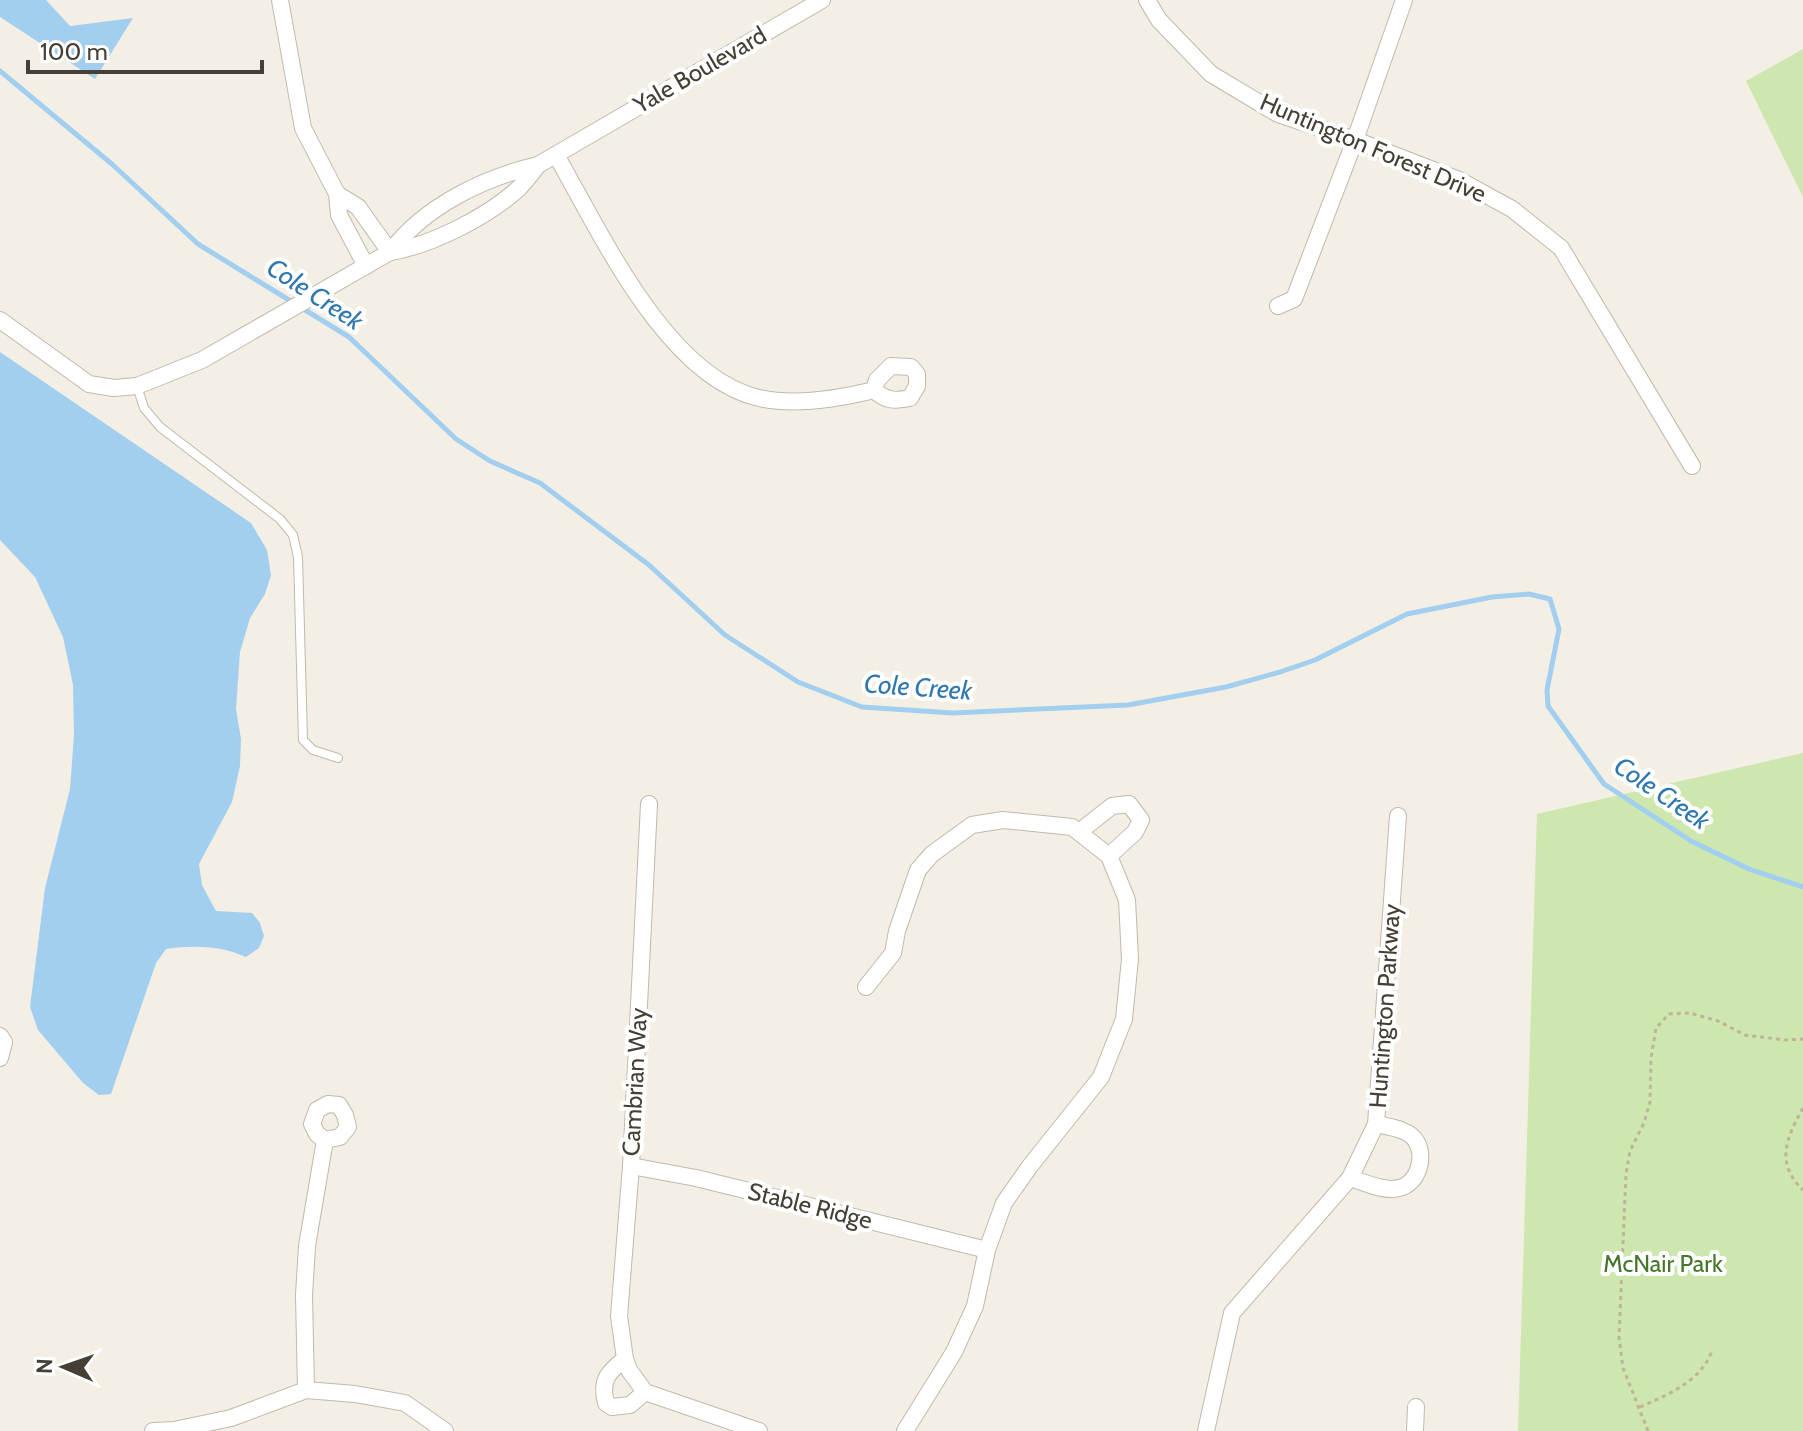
<svg xmlns="http://www.w3.org/2000/svg" width="1803" height="1431" font-family="Cabin,sans-serif">
<style>
.green{fill:#cde7ae}
.water{fill:#a2cfef}
.lines{fill:none;stroke-linecap:round;stroke-linejoin:round}
.stream{stroke:#a2cfef;stroke-width:5}
.service-casing{stroke:#c1b9ab;stroke-width:10}
.minor-casing{stroke:#c1b9ab;stroke-width:18}
.path{stroke:#bfb39a;stroke-width:3;stroke-dasharray:4 4;stroke-linecap:butt}
.service{stroke:#fff;stroke-width:8}
.minor{stroke:#fff;stroke-width:16}
.labels{text-anchor:middle;stroke-width:8;stroke-linejoin:round;paint-order:stroke}
.street-label{font-size:24px;fill:#453f35;stroke:#fff}
.park-label{font-size:24px;fill:#457629;stroke:#fff}
.water-label{font-size:26px;font-style:italic;fill:#2f78af;stroke:#fff}
</style>
<rect width="100%" height="100%" fill="#f3efe5"/>
<g class="green">
<path d="M1803,49v148l-57,-116z"/>
<path d="M1803,753v678h-285l19,-617z"/>
</g>
<g class="water">
<path d="M0,0h46l24,26 63,-8 -38,61 -95,-62z"/>
<path d="M0,352l251,171 16,27 4,25 -6,19 -15,24 -10,34 -4,57 5,30 -1,27 -8,36 -33,62 3,21 14,26 36,2 8,10 4,13 -5,12 -13,9c-25,-11 -52,-12 -80,-8l-10,14 -45,131 -12,1 -16,-12 -45,-53 -8,-23 15,-119 25,-99 4,-54 -1,-50 -10,-48 -28,-60 -35,-37z"/>
</g>
<g class="lines">
<path class="stream" d="M0,71l113,94 85,79 151,93 107,102 34,22 50,22 109,82 76,70 73,47 64,25 91,6 175,-8 98,-18 54,-15 35,-12 92,-46 85,-17 37,-3 21,5 9,30 -12,61 1,16 56,78 87,57 58,28 54,18"/>
<defs>
<path id="service" d="M137,386l7,22 16,19 120,92 13,16 5,22 5,183 10,10 25,8"/>
<g id="minor">
<path d="M280,0l23,128 34,66 2,21 27,51"/>
<path d="M1147,0l12,20 52,54 67,40 77,26 104,40 53,29 49,39 131,218"/>
<path d="M556,155c44,76 110,222 203,243 37,8 79,1 115,-8 12,11 21,11 36,8l7,-12v-12l-6,-7 -20,-1 -14,14 -3,10"/>
<path d="M337,194l21,13 32,45"/>
<path d="M390,252c35,-46 93,-74 148,-87l284,-165"/>
<path d="M1278,306l16,-7 61,-159 49,-140"/>
<path d="M0,320l89,64 25,4 23,-2 65,-26 188,-108c40,-6 97,-35 128,-63 7,-7 14,-16 20,-24"/>
<path d="M649,804l-18,362 -12,150 6,43 4,11 16,22 114,39"/>
<path d="M1079,832l33,-26 17,-2 12,16 -6,12 -26,24"/>
<path d="M866,987l27,-34 4,-22 21,-61 14,-16 40,-29 31,-5 69,7 37,29 18,44 3,59 -6,60 -23,58 -71,89 -26,37 -17,47 -12,56 -21,46 -49,79"/>
<path d="M0,1036l4,6 -4,16"/>
<path d="M631,1166l65,12 291,72"/>
<path d="M1350,1178c14,4 34,14 49,10 19,-4 27,-31 17,-47 -7,-12 -27,-14 -40,-17"/>
<path d="M625,1359c-17,13 -25,21 -19,44l6,4 18,-2 15,-13"/>
<path d="M306,1390l-2,-95 3,-49 18,-106 15,-3 8,-10 -3,-12 -6,-10 -11,-1 -11,6 -5,14 5,10 8,6"/>
<path d="M153,1431l21,-1 57,-12 75,-28 49,4 50,9 40,28"/>
<path d="M1206,1431l26,-118 118,-135 26,-54 22,-308"/>
<path d="M1415,1431l1,-24"/>
</g>
</defs>
<use href="#service" class="service-casing"/>
<use href="#minor" class="minor-casing"/>
<g class="path">
<path d="M1803,1108c-17,31 -28,55 0,82"/>
<path d="M1640,1407c29,-13 60,-25 72,-56"/>
<path d="M1648,1431l-25,-63 -4,-31 7,-163 4,-23 14,-28 6,-21 1,-44 5,-30 13,-14 21,-1 28,8 27,14 40,5 18,-1"/>
</g>
<use href="#service" class="service"/>
<use href="#minor" class="minor"/>
</g>
<g class="labels">
<g class="street-label">
<text transform="translate(700 70) rotate(-30)" y="8">Yale Boulevard</text>
<text transform="translate(1373 148) rotate(23)" y="8">Huntington Forest Drive</text>
<text transform="translate(1385 1006) rotate(-86)" y="8">Huntington Parkway</text>
<text transform="translate(635 1082) rotate(-87)" y="8">Cambrian Way</text>
<text transform="translate(810 1206) rotate(14)" y="8">Stable Ridge</text>
</g>
<g class="park-label">
<text x="1663" y="1272">McNair Park</text>
</g>
<g class="water-label">
<text transform="translate(315 294) rotate(33)" y="9">Cole Creek</text>
<text transform="translate(918 687) rotate(4)" y="9">Cole Creek</text>
<text transform="translate(1662 793) rotate(34)" y="9">Cole Creek</text>
</g>
</g>
<g transform="translate(64 1367) rotate(272)" stroke="#ffffff" stroke-width="6" paint-order="stroke">
<path d="M0-6L14 30L0 20L-14 30Z" fill="#453f35"/>
<text y="-12" font-size="22" font-weight="bold" text-anchor="middle" fill="#453f35">N</text>
</g>
<path d="M28 60v12h234v-12" fill="none" stroke="#453f35" stroke-width="4"/>
<text x="40" y="60" font-size="24" fill="#453f35" stroke="#ffffff" stroke-width="6" paint-order="stroke">100 m</text>
</svg>
